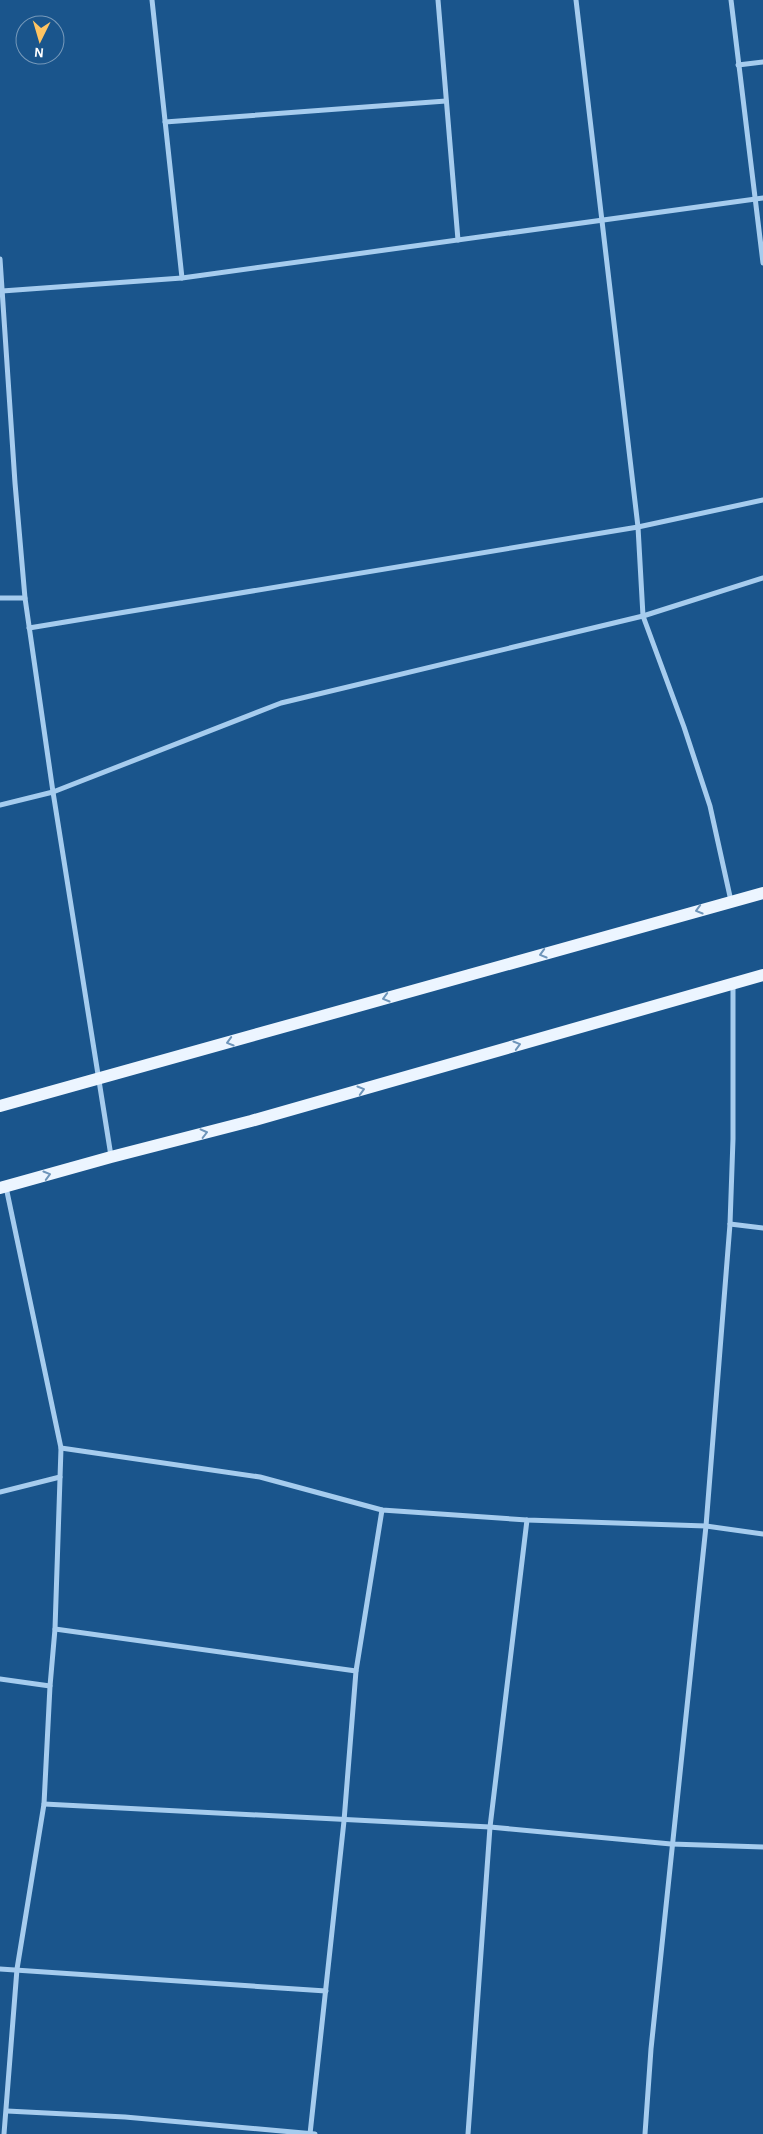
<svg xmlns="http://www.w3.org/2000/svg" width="763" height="2134" font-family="'Alegreya Sans',sans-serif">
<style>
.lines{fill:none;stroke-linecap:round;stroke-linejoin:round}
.street{stroke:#a6ccee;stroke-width:5}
.primary{stroke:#ecf5ff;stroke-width:12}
.oneway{stroke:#6e95ba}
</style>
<rect width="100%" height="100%" fill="#1a558c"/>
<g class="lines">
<g class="street">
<path d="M152,0l30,278"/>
<path d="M438,0l20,240"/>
<path d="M576,0l62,527 5,89 41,111 26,79 21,95"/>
<path d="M731,0l32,263"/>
<path d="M738,65l25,-3"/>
<path d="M165,122l281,-21"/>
<path d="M0,259l15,224 10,115 28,194 58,364"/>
<path d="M2,291l180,-13 581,-80"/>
<path d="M0,598h25"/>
<path d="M29,628l609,-101 125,-27"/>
<path d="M0,805l53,-13 228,-89 362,-87 120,-38"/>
<path d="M730,1224l33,4"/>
<path d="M61,1448l199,29 122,33 145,10 179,6 57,8"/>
<path d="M0,1492l60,-15"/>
<path d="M55,1629l301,42"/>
<path d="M0,1679l50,7"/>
<path d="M44,1804l446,23 181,17 92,3"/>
<path d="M0,1969l326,22"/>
<path d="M7,2111l118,6 190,17"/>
<path d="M4,2134l13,-165 27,-165 6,-118 5,-57 6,-181 -55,-261"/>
<path d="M310,2134l34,-313 12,-150 26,-161"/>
<path d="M468,2134l22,-307 37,-307"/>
<path d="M645,2134l6,-85 55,-523 24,-302 3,-85v-155"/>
</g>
<g class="primary">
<path d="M0,1106l763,-213"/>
<path d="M0,1188l111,-31 140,-36 512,-146"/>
</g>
</g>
<defs><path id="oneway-chevron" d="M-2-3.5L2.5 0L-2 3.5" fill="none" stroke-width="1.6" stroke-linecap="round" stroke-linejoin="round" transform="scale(1.25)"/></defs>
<g class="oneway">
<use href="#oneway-chevron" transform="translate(699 910) rotate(164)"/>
<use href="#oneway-chevron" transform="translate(543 954) rotate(164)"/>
<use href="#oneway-chevron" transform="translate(386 998) rotate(164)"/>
<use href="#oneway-chevron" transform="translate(230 1042) rotate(164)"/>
<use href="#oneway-chevron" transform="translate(517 1045) rotate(-16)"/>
<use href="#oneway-chevron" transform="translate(361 1090) rotate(-16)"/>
<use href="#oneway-chevron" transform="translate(204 1133) rotate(-14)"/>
<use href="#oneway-chevron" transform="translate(47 1175) rotate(-16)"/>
</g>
<g transform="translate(40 40) rotate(185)"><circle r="24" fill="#1a558c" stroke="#7699ba"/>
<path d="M0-4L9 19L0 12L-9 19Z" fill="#ffc462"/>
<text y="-8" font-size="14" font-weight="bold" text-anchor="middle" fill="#ffffff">N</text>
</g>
</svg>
